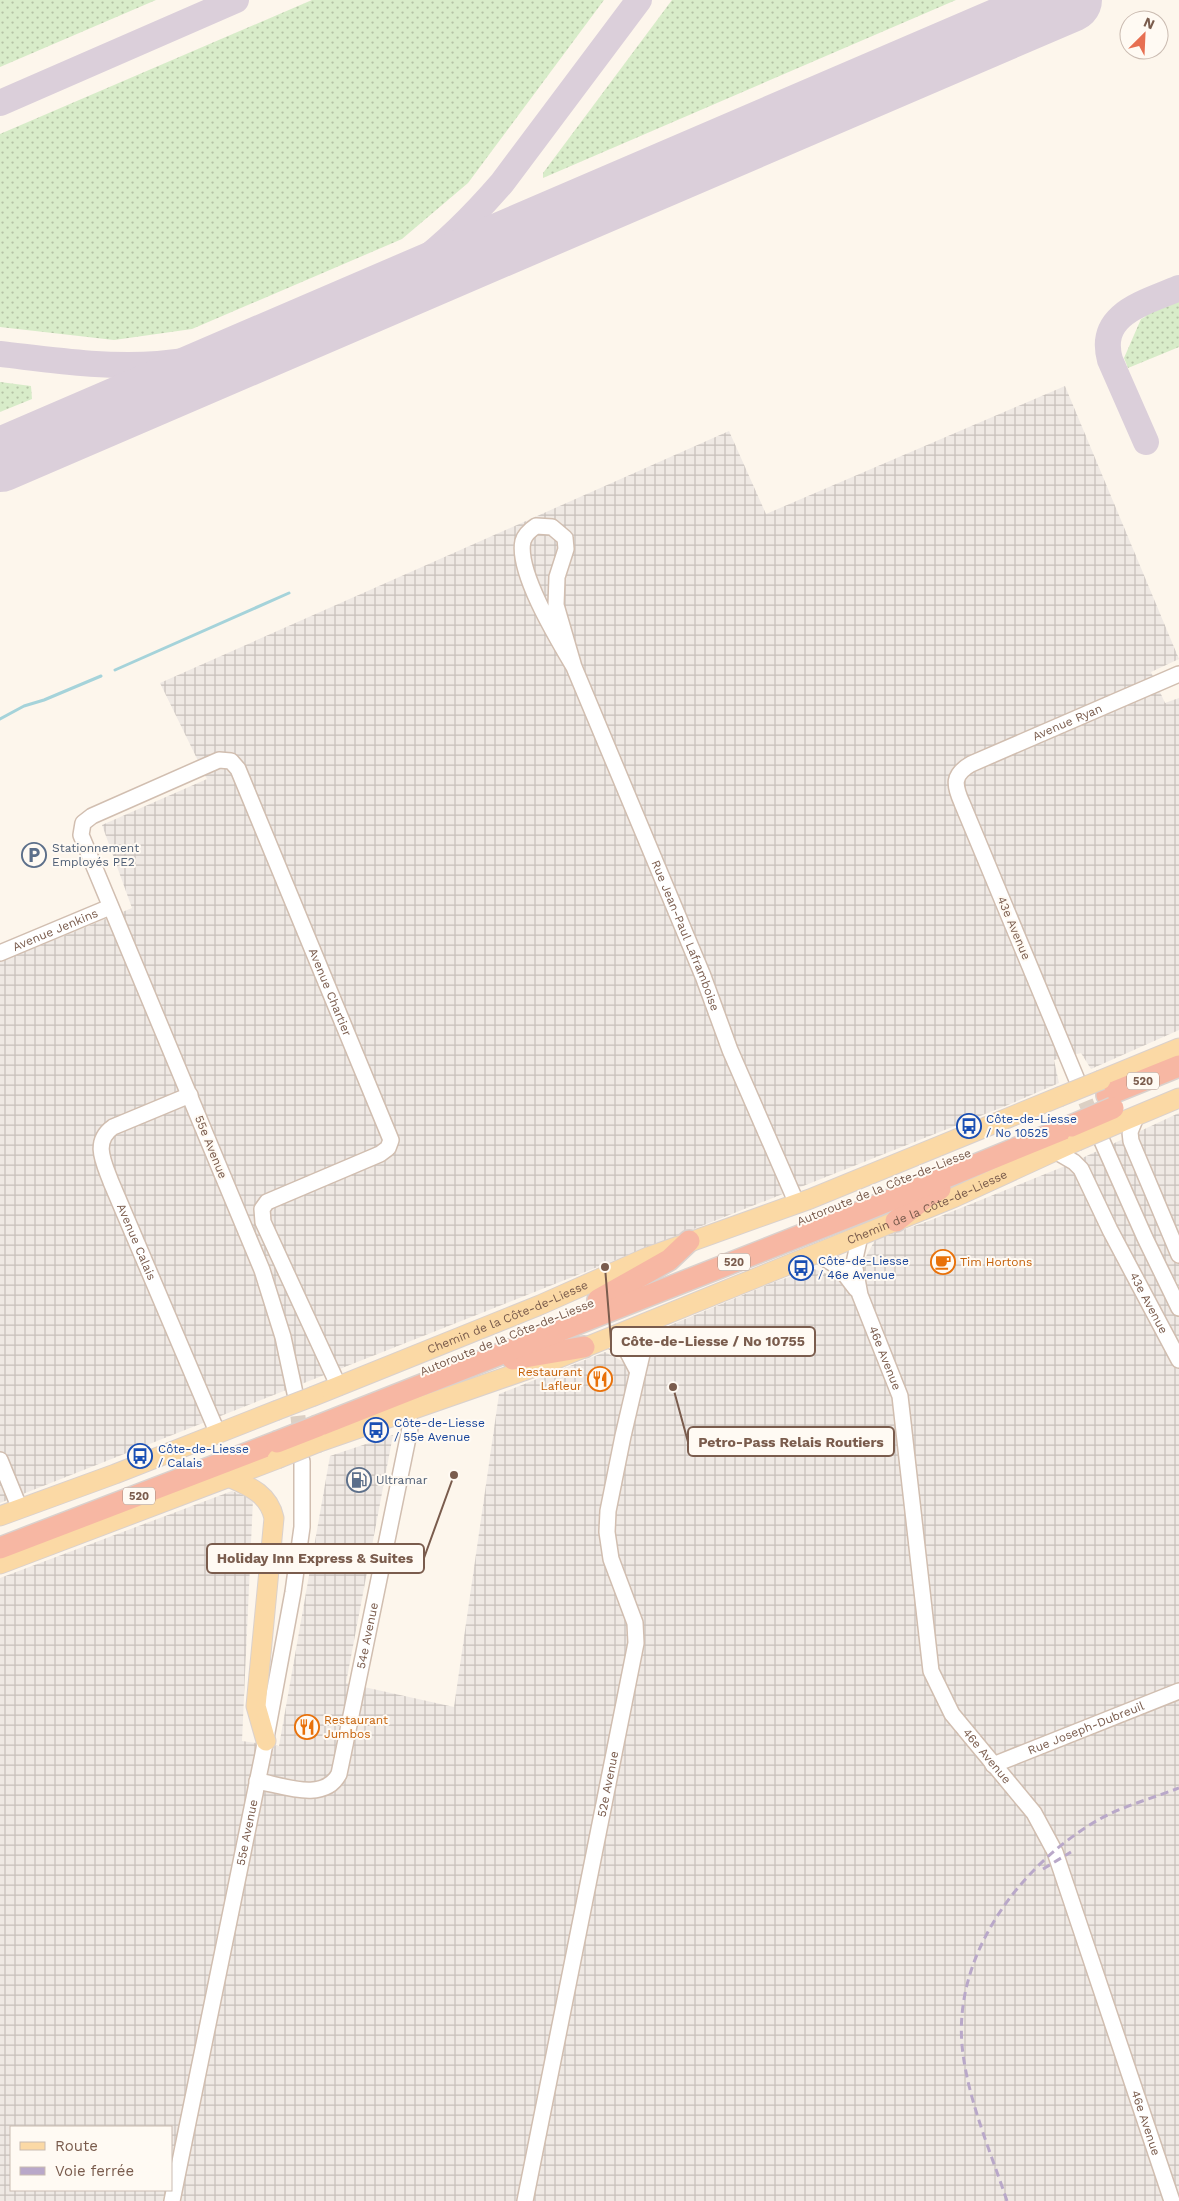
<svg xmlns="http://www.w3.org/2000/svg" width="1179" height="2201" font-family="'Work Sans',sans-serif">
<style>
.industrial{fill:url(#industrial-grid);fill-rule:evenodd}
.grass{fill:url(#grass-dots)}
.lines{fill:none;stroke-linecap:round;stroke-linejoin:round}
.stream{stroke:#a5d3da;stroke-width:3}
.taxiway{stroke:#dbcfda;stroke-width:26}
.runway{stroke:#dbcfda;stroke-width:64}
.minor-tunnel{stroke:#dcd0c4;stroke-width:15;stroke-dasharray:15 8;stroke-linecap:butt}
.minor-casing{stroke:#d1beb0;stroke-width:18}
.major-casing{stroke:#dad1cd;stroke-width:21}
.highway-casing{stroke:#dad1cd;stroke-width:24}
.minor{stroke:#fff;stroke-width:15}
.major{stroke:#fbd9a5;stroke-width:19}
.highway{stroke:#f7b7a3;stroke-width:21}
.rail{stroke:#b9a8c9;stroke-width:3;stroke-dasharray:8 5;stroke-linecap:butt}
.major-bridge-casing{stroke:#dad1cd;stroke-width:21;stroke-linecap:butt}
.highway-bridge-casing{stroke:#dad1cd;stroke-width:24;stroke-linecap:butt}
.major-bridge{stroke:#fbd9a5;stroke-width:19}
.highway-bridge{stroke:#f7b7a3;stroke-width:21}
.labels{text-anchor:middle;stroke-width:4;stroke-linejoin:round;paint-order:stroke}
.shield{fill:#fffaf3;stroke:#a28b7f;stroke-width:1}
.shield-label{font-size:11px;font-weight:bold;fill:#7a5c4d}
.street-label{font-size:12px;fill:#7a5c4d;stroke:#fffaf3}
.service-label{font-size:12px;fill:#4e5e75;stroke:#fffaf3;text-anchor:start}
.transit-label{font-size:12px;fill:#164399;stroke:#fffaf3;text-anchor:start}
.food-label{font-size:12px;fill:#c56008;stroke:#fffaf3;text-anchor:start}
.leader{fill:none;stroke:#7a5c4d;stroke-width:2}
.callout-dot{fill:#7a5c4d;stroke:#fffaf3;stroke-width:2}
.callout{fill:#fffaf3;stroke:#7a5c4d;stroke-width:2}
.callout-label{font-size:14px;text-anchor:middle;font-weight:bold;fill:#7a5c4d}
</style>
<defs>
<pattern id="industrial-grid" width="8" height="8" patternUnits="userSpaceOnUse" patternTransform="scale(1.25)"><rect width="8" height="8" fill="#efe9e4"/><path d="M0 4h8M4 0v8" fill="none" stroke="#c7c0bb"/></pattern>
<pattern id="grass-dots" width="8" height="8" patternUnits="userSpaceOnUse" patternTransform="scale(1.25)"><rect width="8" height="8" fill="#d8ecc9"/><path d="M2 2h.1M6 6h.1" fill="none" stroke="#b4c2a5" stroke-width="1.8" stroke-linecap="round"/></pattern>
</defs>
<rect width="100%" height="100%" fill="#fdf6ec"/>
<g class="industrial">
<path d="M1065,386l114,273 -28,13 14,31 14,-5v332l-88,39 -10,-16 -27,7 5,23 -51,22 -1008,398v-541l132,-54 -30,-83 105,-46 -47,-96 569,-252 37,83z"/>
<path d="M1179,1113v1088h-1179v-623l232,-87 21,8 -11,242 37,5 51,-290 63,-21 -47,248 108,24 45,-313 106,-42 17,9 31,-13 13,-21 108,-45 40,-13 24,9 24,-14 13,-24 56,-20 134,-54zM11,2127h160v63h-160z"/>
</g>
<g class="grass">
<path d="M0,0h156l-156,67z"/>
<path d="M312,0h292l-136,183 -66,56 -210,90 -78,11 -114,-13v-193z"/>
<path d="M672,0h284l-413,178v-5z"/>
<path d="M1179,300v47l-51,21 -4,-10 17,-39 4,-2 1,-3z"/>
<path d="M0,382l31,4 1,13 -32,13z"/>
</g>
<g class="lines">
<g class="stream">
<path d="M115,670l174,-77"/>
<path d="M0,719l24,-13 20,-6 57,-24"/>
</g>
<g class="taxiway">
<path d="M1025,19l8,-6 30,-13"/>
<path d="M0,103l236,-103"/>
<path d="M0,354c53,6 105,14 158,10 92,-7 185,-45 259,-99 32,-24 59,-52 85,-82l137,-183"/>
<path d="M1146,442l-36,-82c-13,-47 35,-57 69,-72"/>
</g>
<path class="runway" d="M0,460l1070,-460"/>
<g class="minor-tunnel">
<path d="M1077,1080l18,45"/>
<path d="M295,1393l6,48"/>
</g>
<defs>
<g id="minor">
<path id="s1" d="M574,667c-16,-27 -58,-96 -51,-126 2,-7 7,-11 13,-15l16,1 13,11 1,11 -9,28 -1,28 18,62 129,309 27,74 67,154"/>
<path id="s2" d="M0,953l110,-46"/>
<path id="s3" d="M1077,1080l-115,-277c-8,-18 -10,-28 9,-39l208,-90"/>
<path id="s4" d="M190,1095l-77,32c-21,15 -9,36 -2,55l107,252"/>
<path d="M1136,1117l-6,15 1,9 48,114"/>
<path d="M1102,1141l43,97 34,70"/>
<path id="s5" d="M1055,1151l19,11 7,7 29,61 69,130"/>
<path id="s6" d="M860,1236l-6,27 6,32 40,101 31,275 21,43 82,99 21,39 117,349"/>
<path d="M816,1253l24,15 16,21"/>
<path d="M608,1338l19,13 10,19"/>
<path id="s7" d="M295,1393l-12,-56 -21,-67 -181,-435 2,-12 9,-7 127,-56 12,1 7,8 153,371 -3,8 -8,6 -113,48 -5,7 1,13 76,165"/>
<path d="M0,1460l20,49"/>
<path id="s8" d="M993,1765l186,-74"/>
<path id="s9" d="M257,1781c25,4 67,22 82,-7l71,-346 -2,-18"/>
<path id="s10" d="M172,2201l91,-447 30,-162 9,-65v-66"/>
<path id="s11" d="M525,2201l111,-558 -1,-20 -24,-64 -4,-27 1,-21 15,-75 27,-116"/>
</g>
<g id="major">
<path d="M1101,1080l78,-32"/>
<path d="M1119,1123l60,-25"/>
<path id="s12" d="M314,1396l226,-91 108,-48 162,-58 249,-102"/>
<path id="s13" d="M319,1442l230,-80 404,-164 124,-57"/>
<path d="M231,1478c20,9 38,17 43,40l-18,188 10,35"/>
<path d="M0,1516l115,-42 160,-63"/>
<path d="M0,1564l277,-105"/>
</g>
<g id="highway">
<path d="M1107,1095l72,-29"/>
<path d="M896,1221l30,-24 14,-8"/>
<path d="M598,1300l71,-40 20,-19"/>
<path d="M513,1359l71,-12"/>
<path d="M318,1426l550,-217 203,-83"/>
<path d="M0,1548l277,-106"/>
</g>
</defs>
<use href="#minor" class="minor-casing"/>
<use href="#major" class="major-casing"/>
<use href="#highway" class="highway-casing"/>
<use href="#minor" class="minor"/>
<use href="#major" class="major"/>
<use href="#highway" class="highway"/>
<g class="rail">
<path d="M1043,1869l28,-17"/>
<path d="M1007,2201c-17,-51 -40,-103 -45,-156 -8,-93 60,-181 136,-225 25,-14 55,-22 81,-32"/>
</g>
<defs>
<g id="major-bridge">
<path d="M1059,1097l42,-17"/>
<path d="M1077,1141l42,-18"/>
<path d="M275,1411l39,-15"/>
<path d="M277,1459l42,-17"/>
</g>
<g id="highway-bridge">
<path d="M1071,1126l42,-18"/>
<path d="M277,1442l41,-16"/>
</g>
</defs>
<use href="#major-bridge" class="major-bridge-casing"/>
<use href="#highway-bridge" class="highway-bridge-casing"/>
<use href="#major-bridge" class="major-bridge"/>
<use href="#highway-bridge" class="highway-bridge"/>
</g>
<defs>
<symbol id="parking-ring" viewBox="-11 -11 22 22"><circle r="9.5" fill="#fffaf3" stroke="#5c6f8a" stroke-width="1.5"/><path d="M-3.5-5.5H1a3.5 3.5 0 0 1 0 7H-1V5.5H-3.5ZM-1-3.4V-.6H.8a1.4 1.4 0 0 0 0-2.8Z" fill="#5c6f8a"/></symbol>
<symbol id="bus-ring" viewBox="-11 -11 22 22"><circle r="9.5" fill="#fffaf3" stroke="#1a4fb4" stroke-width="1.5"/><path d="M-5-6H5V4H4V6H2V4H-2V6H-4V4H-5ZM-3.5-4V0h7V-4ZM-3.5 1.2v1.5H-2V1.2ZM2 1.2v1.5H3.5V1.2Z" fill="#1a4fb4"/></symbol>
<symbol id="cafe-ring" viewBox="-11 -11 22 22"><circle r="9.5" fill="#fffaf3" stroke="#e8710a" stroke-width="1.5"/><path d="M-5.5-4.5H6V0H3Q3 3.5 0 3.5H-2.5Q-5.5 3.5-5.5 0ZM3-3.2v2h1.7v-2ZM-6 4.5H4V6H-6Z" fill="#e8710a"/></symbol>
<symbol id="restaurant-ring" viewBox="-11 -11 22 22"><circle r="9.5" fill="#fffaf3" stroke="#e8710a" stroke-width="1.5"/><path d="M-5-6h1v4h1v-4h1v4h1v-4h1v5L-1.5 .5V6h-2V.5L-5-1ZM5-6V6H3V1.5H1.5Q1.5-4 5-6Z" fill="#e8710a"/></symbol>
<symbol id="fuel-ring" viewBox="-11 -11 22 22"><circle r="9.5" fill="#fffaf3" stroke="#5c6f8a" stroke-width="1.5"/><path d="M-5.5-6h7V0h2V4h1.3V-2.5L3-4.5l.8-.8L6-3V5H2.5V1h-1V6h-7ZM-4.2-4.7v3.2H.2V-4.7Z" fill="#5c6f8a"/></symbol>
</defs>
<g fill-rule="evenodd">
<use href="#parking-ring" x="20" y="841" width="28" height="28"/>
<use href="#bus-ring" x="955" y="1112" width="28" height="28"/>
<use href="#cafe-ring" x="929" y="1248" width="28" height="28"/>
<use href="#bus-ring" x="787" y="1254" width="28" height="28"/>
<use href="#restaurant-ring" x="586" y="1365" width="28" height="28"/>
<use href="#bus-ring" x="362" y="1416" width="28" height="28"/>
<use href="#bus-ring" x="126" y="1442" width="28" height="28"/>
<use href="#fuel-ring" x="345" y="1466" width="28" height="28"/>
<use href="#restaurant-ring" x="293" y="1713" width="28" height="28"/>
</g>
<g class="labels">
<g class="shield">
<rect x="1127" y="1072.5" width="32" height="17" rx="4"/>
<rect x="718" y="1253.5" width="32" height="17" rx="4"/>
<rect x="123" y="1487.5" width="32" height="17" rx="4"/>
</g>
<g class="shield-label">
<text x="1143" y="1085">520</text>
<text x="734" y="1266">520</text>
<text x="139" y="1500">520</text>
</g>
<g class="street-label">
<text dy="4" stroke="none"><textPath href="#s3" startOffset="451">Avenue Ryan</textPath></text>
<text transform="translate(1014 928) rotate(67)" y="4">43e Avenue</text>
<text dy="4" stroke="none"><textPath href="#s2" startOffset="60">Avenue Jenkins</textPath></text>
<text dy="4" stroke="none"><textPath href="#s1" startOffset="615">Rue Jean-Paul Laframboise</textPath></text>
<text dy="4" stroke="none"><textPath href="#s7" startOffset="1025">Avenue Chartier</textPath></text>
<text transform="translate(211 1147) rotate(68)" y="4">55e Avenue</text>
<text transform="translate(884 1187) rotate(-22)" y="4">Autoroute de la Côte-de-Liesse</text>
<text dy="4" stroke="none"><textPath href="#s13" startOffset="652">Chemin de la Côte-de-Liesse</textPath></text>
<text dy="4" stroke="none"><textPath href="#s4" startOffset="209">Avenue Calais</textPath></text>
<text dy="4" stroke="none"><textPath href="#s5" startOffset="182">43e Avenue</textPath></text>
<text dy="4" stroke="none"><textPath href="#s12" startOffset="209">Chemin de la Côte-de-Liesse</textPath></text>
<text transform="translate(507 1337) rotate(-22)" y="4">Autoroute de la Côte-de-Liesse</text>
<text dy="4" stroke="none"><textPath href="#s6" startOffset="128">46e Avenue</textPath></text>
<text dy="4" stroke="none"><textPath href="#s9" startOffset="230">54e Avenue</textPath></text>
<text dy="4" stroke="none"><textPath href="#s8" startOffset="100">Rue Joseph-Dubreuil</textPath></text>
<text dy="4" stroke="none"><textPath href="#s6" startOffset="548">46e Avenue</textPath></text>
<text dy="4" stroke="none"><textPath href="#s11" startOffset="425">52e Avenue</textPath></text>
<text dy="4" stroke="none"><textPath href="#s10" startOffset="376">55e Avenue</textPath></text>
<text dy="4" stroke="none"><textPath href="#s6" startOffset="952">46e Avenue</textPath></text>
</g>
<g class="service-label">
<text x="52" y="852">Stationnement<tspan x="52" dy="14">Employés PE2</tspan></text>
<text x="376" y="1484">Ultramar</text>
</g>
<g class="transit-label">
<text x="986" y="1123">Côte-de-Liesse<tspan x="986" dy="14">/ No 10525</tspan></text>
<text x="818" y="1265">Côte-de-Liesse<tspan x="818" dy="14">/ 46e Avenue</tspan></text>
<text x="394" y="1427">Côte-de-Liesse<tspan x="394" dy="14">/ 55e Avenue</tspan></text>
<text x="158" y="1453">Côte-de-Liesse<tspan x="158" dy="14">/ Calais</tspan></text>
</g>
<g class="food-label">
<text x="960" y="1266">Tim Hortons</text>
<text x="582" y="1376" text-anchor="end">Restaurant<tspan x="582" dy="14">Lafleur</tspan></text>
<text x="324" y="1724">Restaurant<tspan x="324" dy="14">Jumbos</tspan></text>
</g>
</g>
<path class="leader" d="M605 1267L611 1341M673 1387L688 1442M454 1475L424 1558"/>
<g class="callout-dot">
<circle cx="605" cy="1267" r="5"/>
<circle cx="673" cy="1387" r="5"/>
<circle cx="454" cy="1475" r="5"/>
</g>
<g class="callout">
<rect x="611" y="1327" width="204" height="29" rx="5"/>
<rect x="688" y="1427" width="206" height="29" rx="5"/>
<rect x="207" y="1544" width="217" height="29" rx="5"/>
</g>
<g class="callout-label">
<text x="713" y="1346">Côte-de-Liesse / No 10755</text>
<text x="791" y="1447">Petro-Pass Relais Routiers</text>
<text x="315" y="1563">Holiday Inn Express &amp; Suites</text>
</g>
<rect x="10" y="2126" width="162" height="65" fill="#fffaf3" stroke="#cabbb1"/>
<rect x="20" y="2142" width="25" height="8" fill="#fbd9a5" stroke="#cabbb1"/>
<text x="55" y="2151" font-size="15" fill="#7a5c4d">Route</text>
<rect x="20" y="2167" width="25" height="8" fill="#b9a8c9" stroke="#cabbb1"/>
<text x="55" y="2176" font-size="15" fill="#7a5c4d">Voie ferrée</text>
<g transform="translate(1144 35) rotate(24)"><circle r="24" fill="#fffaf3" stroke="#cabbb1"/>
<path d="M0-4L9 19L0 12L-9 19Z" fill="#e76f51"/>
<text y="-8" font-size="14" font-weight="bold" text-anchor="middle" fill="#7a5c4d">N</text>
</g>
</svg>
